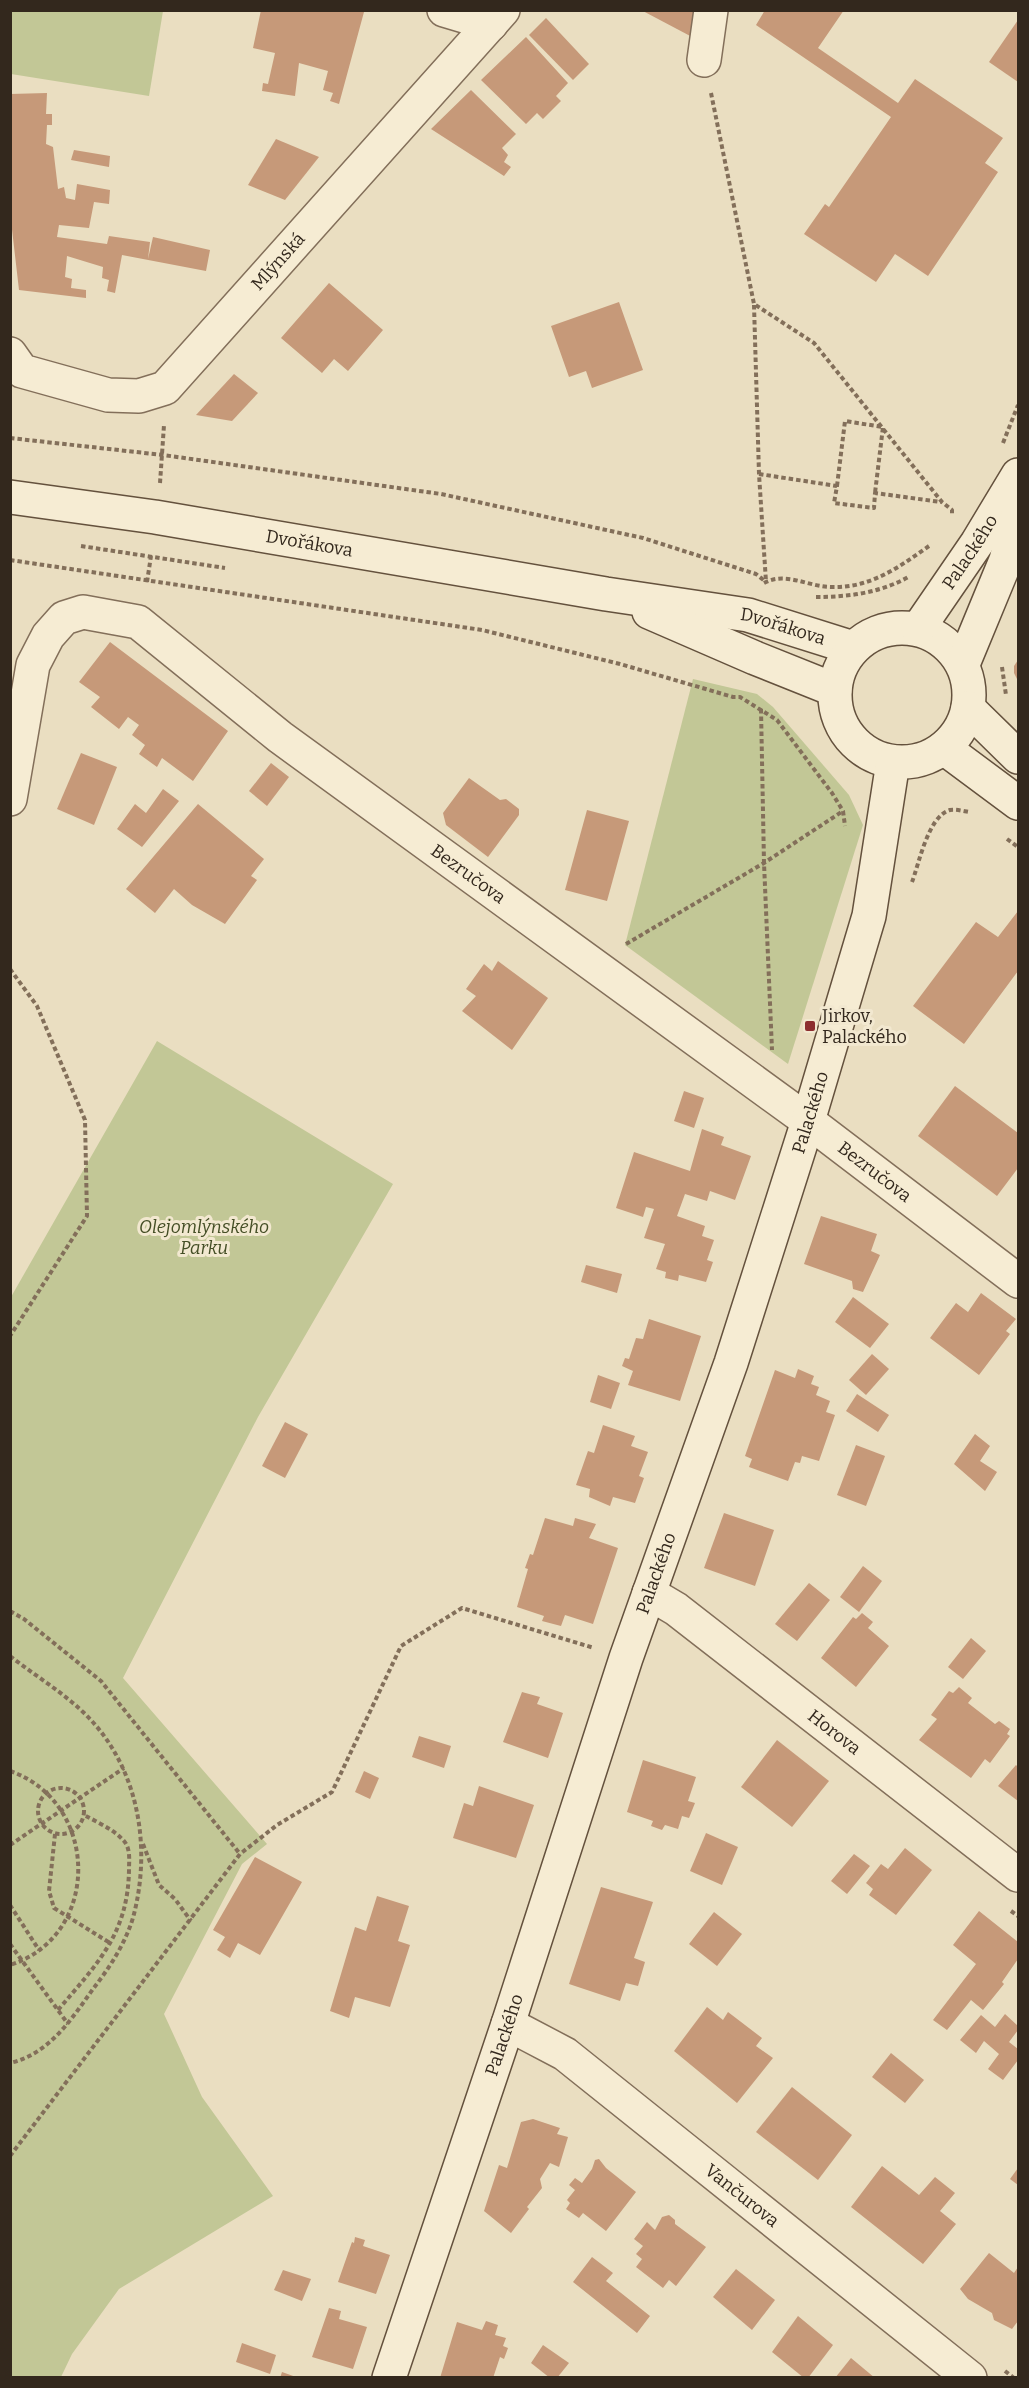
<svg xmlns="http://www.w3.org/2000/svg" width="1029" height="2388" font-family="Bitter,serif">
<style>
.green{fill:#c2c796}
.building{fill:#c69979}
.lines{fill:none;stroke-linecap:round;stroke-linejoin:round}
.street-casing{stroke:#836f5a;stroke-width:36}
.secondary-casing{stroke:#64513d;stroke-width:36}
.path{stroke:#836f5a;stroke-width:4;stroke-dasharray:4.5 3;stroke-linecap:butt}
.street{stroke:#f6ecd3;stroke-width:33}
.secondary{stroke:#f6ecd3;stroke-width:33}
.poi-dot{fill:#8d2e2f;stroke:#f2e8d0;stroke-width:2}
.labels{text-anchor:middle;stroke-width:6;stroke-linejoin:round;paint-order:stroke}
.street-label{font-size:18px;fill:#33281d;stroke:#f2e8d0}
.poi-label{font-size:18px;fill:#33281d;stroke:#f2e8d0;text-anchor:start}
.park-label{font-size:18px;font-style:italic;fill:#444e25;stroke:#f2e8d0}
</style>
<rect width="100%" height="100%" fill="#eadec1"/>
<g class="green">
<path d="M10,11h153l-14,85 -138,-22z"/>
<path d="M693,679l64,15 16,13 76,88 14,30 -75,239 -163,-119z"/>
<path d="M157,1041l236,143 -135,233 -135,261 144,166 -25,20 -78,150 38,83 71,99 -154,93 -47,65 -11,23h-50v-1080z"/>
</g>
<g class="building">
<path d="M261,10l103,2 -25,92 -9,-3 3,-8 -10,-3 5,-19 -29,-8 -4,33 -33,-5 1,-8 5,1 7,-31 -22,-5z"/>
<path d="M641,10h54l-1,28z"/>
<path d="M765,10h79l-26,38 80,55 17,-24 88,59 -18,25 13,9 -70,104 -33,-22 -19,28 -72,-48 21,-30 4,3 62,-90 -135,-92z"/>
<path d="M546,18l43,46 -16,16 -44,-45z"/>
<path d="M1018,20v62l-29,-20z"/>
<path d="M526,37l42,46 -12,13 5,5 -18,18 -6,-6 -11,11 -45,-44z"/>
<path d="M471,90l45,44 -14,14 6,7 -4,7 7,5 -7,9 -73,-47z"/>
<path d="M47,93l-1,21h6v11h-5l-1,19 7,3 5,42 6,-2 2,11 9,2 2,-16 33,6 -1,14 -15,-2 -5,26 -30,-3 -2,12 50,7 2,-8 41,6 -2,17 5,-22 57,13 -4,21 -84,-16 -7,38 -8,-2 2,-11 -7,-2 1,-11 -36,-11 -2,21 7,2 -1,9 15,2v8l-67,-8 -9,-78v-118z"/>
<path d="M276,139l43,18 -34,43 -37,-15z"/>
<path d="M74,150l36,6 -1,11 -38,-7z"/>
<path d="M329,283l54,47 -35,41 -14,-12 -12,14 -41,-35z"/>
<path d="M619,302l24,68 -51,18 -6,-17 -17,6 -18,-51z"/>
<path d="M234,374l24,19 -26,28 -36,-6z"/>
<path d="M110,642l118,89 -35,50 -31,-23 -5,9 -18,-13 6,-9 -13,-10 7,-10 -11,-8 -9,12 -28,-22 9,-10 -21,-15z"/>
<path d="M1018,660v21l-4,-8v-7z"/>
<path d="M81,753l36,14 -23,58 -37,-16z"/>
<path d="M271,763l18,14 -22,29 -18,-15z"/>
<path d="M469,778l31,22 6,-1 13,10v6l-31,42 -42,-32 -3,-12z"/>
<path d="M163,789l16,12 -37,46 -25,-18 18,-25 11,9z"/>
<path d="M198,804l66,55 -13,17 6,4 -32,44 -33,-19 -18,-16 -19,24 -29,-24z"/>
<path d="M587,810l42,11 -22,80 -42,-11z"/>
<path d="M1018,911v60l-54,73 -51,-38 63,-84 22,15z"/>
<path d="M498,961l50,37 -36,52 -50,-39 14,-15 -10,-7 18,-25 8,7z"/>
<path d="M955,1086l63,47v35l-21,28 -79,-60z"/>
<path d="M684,1091l20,7 -10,30 -20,-7z"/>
<path d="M702,1129l22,8 -3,8 30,11 -16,44 -25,-9 -3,10 -22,-7 -8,22 28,10 -3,10 12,4 -7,20 6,2 -7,20 -27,-7 -1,6 -13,-3 1,-6 -10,-3 9,-25 -21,-6 10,-29 -8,-2 -3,10 -27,-9 18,-56 56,19z"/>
<path d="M821,1216l56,18 -6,17 9,4 -17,37 -10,-3 -1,-8 -48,-17z"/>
<path d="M586,1265l36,9 -5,19 -36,-11z"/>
<path d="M981,1293l35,26 -10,12 4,3 -31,41 -49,-37 26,-35 12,9z"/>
<path d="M853,1297l36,27 -19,24 -35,-26z"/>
<path d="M649,1319l52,17 -21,65 -52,-16 5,-14 -11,-5 3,-8 4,1 7,-21 7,1z"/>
<path d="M872,1354l17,15 -23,26 -17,-15z"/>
<path d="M798,1369l16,7 -3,8 8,3 -3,8 14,6 -4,11 9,3 -16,46 -17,-5 -2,7 -5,-1 -7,19 -39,-14 3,-8 -7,-3 30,-86 20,8z"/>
<path d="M598,1375l22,8 -9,26 -21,-7z"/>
<path d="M857,1394l32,21 -11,17 -32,-21z"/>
<path d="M285,1422l23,12 -23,44 -23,-12z"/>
<path d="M603,1425l32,11 -4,10 17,6 -9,24 5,2 -9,25 -22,-6 -3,9 -21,-9 1,-8 -14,-4 12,-34 6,2z"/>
<path d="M975,1434l15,12 -10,15 17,11 -12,19 -31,-27z"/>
<path d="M856,1445l29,11 -19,50 -29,-11z"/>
<path d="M724,1513l50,17 -19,56 -51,-18z"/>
<path d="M545,1518l28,8 2,-8 21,6 -7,14 29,10 -25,76 -28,-9 -4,11 -19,-5 2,-5 -27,-9 11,-38 -3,-1 5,-14 3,1z"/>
<path d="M863,1566l19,15 -23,31 -19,-15z"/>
<path d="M809,1583l21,17 -33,41 -22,-17z"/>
<path d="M862,1613l11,9 -5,6 21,18 -33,41 -35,-29 32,-41 3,2z"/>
<path d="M971,1638l15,13 -23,28 -15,-12z"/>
<path d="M959,1687l13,11 -4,5 27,21 4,-3 11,8 -3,5 3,2 -20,27 -5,-4 -14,19 -52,-38 18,-21 -6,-4 18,-24 4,2z"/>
<path d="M522,1692l18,5 -3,7 26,9 -15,45 -45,-16z"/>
<path d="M419,1736l32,10 -7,22 -32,-11z"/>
<path d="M777,1740l52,41 -37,46 -51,-40z"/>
<path d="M643,1760l53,17 -8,24 7,2 -6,15 -7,-2 -4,13 -13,-4 -3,5 -11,-4 2,-5 -26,-9z"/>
<path d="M1016,1765l2,2v34l-20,-15z"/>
<path d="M364,1771l15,7 -9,21 -15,-7z"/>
<path d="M479,1786l55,19 -18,53 -63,-20 11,-35 9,3z"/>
<path d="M706,1833l32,14 -16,38 -32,-14z"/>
<path d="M905,1848l27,22 -36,45 -27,-20 4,-6 -7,-6 15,-19 7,5z"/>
<path d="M854,1854l16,12 -23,28 -16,-13z"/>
<path d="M255,1857l47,25 -42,73 -22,-12 -8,15 -13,-8 8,-13 -12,-7z"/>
<path d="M601,1887l52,15 -19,56 11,4 -7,24 -12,-3 -6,18 -51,-17z"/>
<path d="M377,1896l32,10 -11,35 12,4 -20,62 -35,-10 -6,21 -19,-7 25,-84 11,4z"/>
<path d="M979,1911l39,31v17l-16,23 2,2 -21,26 -12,-10 -24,30 -14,-10 43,-56 -23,-19z"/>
<path d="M714,1912l28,22 -25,32 -28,-22z"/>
<path d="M707,2007l16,13 5,-8 34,26 -6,8 17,12 -36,45 -63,-52z"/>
<path d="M1005,2014l13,12v4l-9,12 9,7v11l-15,20 -15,-11 11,-15 -15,-13 -8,12 -16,-13 21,-25 14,12z"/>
<path d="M891,2053l33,27 -19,23 -33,-26z"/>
<path d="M792,2087l60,48 -34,45 -62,-48z"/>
<path d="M533,2119l27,9 -3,6 11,3 -9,30 -9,-4 -10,16 2,9 -15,19 2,2 -18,24 -27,-22 15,-46 8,3 14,-46z"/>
<path d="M599,2159l7,9 30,24 -30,39 -23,-18 -4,5 -13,-9 4,-6 -3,-3 8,-10 -6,-5 6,-7 7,5 10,-14 3,-9z"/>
<path d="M882,2166l37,29 16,-18 20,16 -15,18 16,13 -33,40 -72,-57z"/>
<path d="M1018,2168v17l-8,-6z"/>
<path d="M669,2215l6,5v4l31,23 -30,39 -7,-6 -6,8 -27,-21 6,-8 -6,-5 7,-8 -9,-7 13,-17 8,8 7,-13z"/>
<path d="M355,2237l10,3 -2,6 27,9 -14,39 -38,-12 14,-40 2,1z"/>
<path d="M989,2253l25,20 4,-6v54l-6,8 -18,-9 -2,-7 -24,-14 -8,-10z"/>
<path d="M592,2257l21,16 -7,8 44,35 -13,17 -64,-51z"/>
<path d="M736,2269l39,31 -23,30 -39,-33z"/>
<path d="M283,2270l28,9 -9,22 -28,-11z"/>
<path d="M329,2308l12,3 -2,8 28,8 -14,42 -41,-12z"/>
<path d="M798,2316l35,29 -25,33h-4l-32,-26z"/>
<path d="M486,2321l12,4 -3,10 11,3 -3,8 5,2 -4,11 -4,-2 -7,21h-53l17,-56 25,8z"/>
<path d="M242,2343l34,12 -6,19 -34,-12z"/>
<path d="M543,2345l26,18 -12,15h-7l-19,-15z"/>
<path d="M851,2358l24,20h-40z"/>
<path d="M282,2372l14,5v1h-16z"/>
</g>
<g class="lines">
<defs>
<g id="street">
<path d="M444,10l47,14"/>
<path d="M704,60l7,-50"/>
<path id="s1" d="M10,354l12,17 86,24 31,1 26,-8 338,-378"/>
<path id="s2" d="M10,799l23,-134 15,-29 16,-18 19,-6 55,10 142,115 528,384 210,160"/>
<path id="s3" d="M649,1593l27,16 342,266"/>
<path id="s4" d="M508,2024l57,30 405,324"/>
</g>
<g id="secondary">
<path id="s5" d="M10,497l145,20 451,77 142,21 105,33"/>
<path d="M649,612l106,46 80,32"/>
<circle cx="902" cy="695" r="67"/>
<path id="s6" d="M918,629l59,-86 41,-68"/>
<path d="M963,664l43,-104 12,-46"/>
<path d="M968,708l50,49"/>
<path d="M944,748l74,55"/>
<path id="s7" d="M389,2378l119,-354 118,-366 105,-295 77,-242 61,-205 24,-154"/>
</g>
</defs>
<use href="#street" class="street-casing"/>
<use href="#secondary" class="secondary-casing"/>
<g class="path">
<path d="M711,93l43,211 60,39 128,159 10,8v5"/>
<path d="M754,305l5,169 7,108"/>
<path d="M10,438l153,17 278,39 202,44 113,36 10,8"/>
<path d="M1003,443l15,-38"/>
<path d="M759,474l78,12 -3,17 40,5 1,-15 66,9"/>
<path d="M160,483l4,-58"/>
<path d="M837,486l8,-65 38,6 -8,66"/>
<path d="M81,546l144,22"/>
<path d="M10,560l472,70 138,34 113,33h7l37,23 55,73 11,18 2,15"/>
<path d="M147,582l4,-26"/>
<path d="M764,583c22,-12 44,4 68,4 39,1 67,-20 97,-41"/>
<path d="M816,597c32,0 65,-4 94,-21"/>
<path d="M1002,667l4,28"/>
<path d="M761,709l3,154 8,187"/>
<path d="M1007,839l11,8"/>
<path d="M912,882c7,-18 16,-66 38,-72 6,-1 13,1 19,2"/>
<path d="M626,944l138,-81 79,-52"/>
<path d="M10,969l27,37 48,114 2,96 -77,120"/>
<path d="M10,1611l14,8 77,62 139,173"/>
<path d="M10,1656c24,19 51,35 73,56 54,51 69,131 51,202 -7,27 -24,53 -41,75 -22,31 -44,65 -83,74"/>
<path d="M10,1771c90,31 92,165 0,194"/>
<circle cx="61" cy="1811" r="23"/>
<path d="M55,1834l-6,57 5,17 56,35"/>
<path d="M143,1844l16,41 16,14 16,22"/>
<path d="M10,1845l114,-77"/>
<path d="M10,1905l29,45"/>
<path d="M1011,1911l7,5"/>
<path d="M10,1944l58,80"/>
<path d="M58,2010c39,-46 70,-76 71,-140 0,-10 2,-22 -6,-30 -10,-11 -26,-18 -39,-25"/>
<path d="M10,2156l230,-302 37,-29 55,-33 69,-146 61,-38 132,40"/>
<path d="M1005,2371l9,7"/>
</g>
<use href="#street" class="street"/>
<use href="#secondary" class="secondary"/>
</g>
<rect class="poi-dot" x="804" y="1020" width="12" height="12" rx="3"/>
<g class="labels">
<g class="street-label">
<text dy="6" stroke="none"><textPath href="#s1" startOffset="338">Mlýnská</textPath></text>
<text dy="6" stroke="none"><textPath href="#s5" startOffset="303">Dvořákova</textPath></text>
<text dy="6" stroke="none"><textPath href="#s6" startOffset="93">Palackého</textPath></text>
<text dy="6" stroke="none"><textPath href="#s5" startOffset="784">Dvořákova</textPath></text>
<text dy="6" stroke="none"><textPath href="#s2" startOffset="684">Bezručova</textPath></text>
<text dy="6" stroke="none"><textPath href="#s7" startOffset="1334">Palackého</textPath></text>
<text dy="6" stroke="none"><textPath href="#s2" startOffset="1188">Bezručova</textPath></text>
<text dy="6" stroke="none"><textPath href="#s7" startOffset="848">Palackého</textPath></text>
<text dy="6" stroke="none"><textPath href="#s3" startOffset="232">Horova</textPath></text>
<text dy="6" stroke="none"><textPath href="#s7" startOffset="362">Palackého</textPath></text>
<text dy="6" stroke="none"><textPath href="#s4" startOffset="291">Vančurova</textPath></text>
</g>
<g class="poi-label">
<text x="822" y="1022">Jirkov,<tspan x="822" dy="21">Palackého</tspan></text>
</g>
<g class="park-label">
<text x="204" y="1233">Olejomlýnského<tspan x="204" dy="21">Parku</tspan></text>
</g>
</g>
<rect width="1029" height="2388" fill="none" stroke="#33281d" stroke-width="24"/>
</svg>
